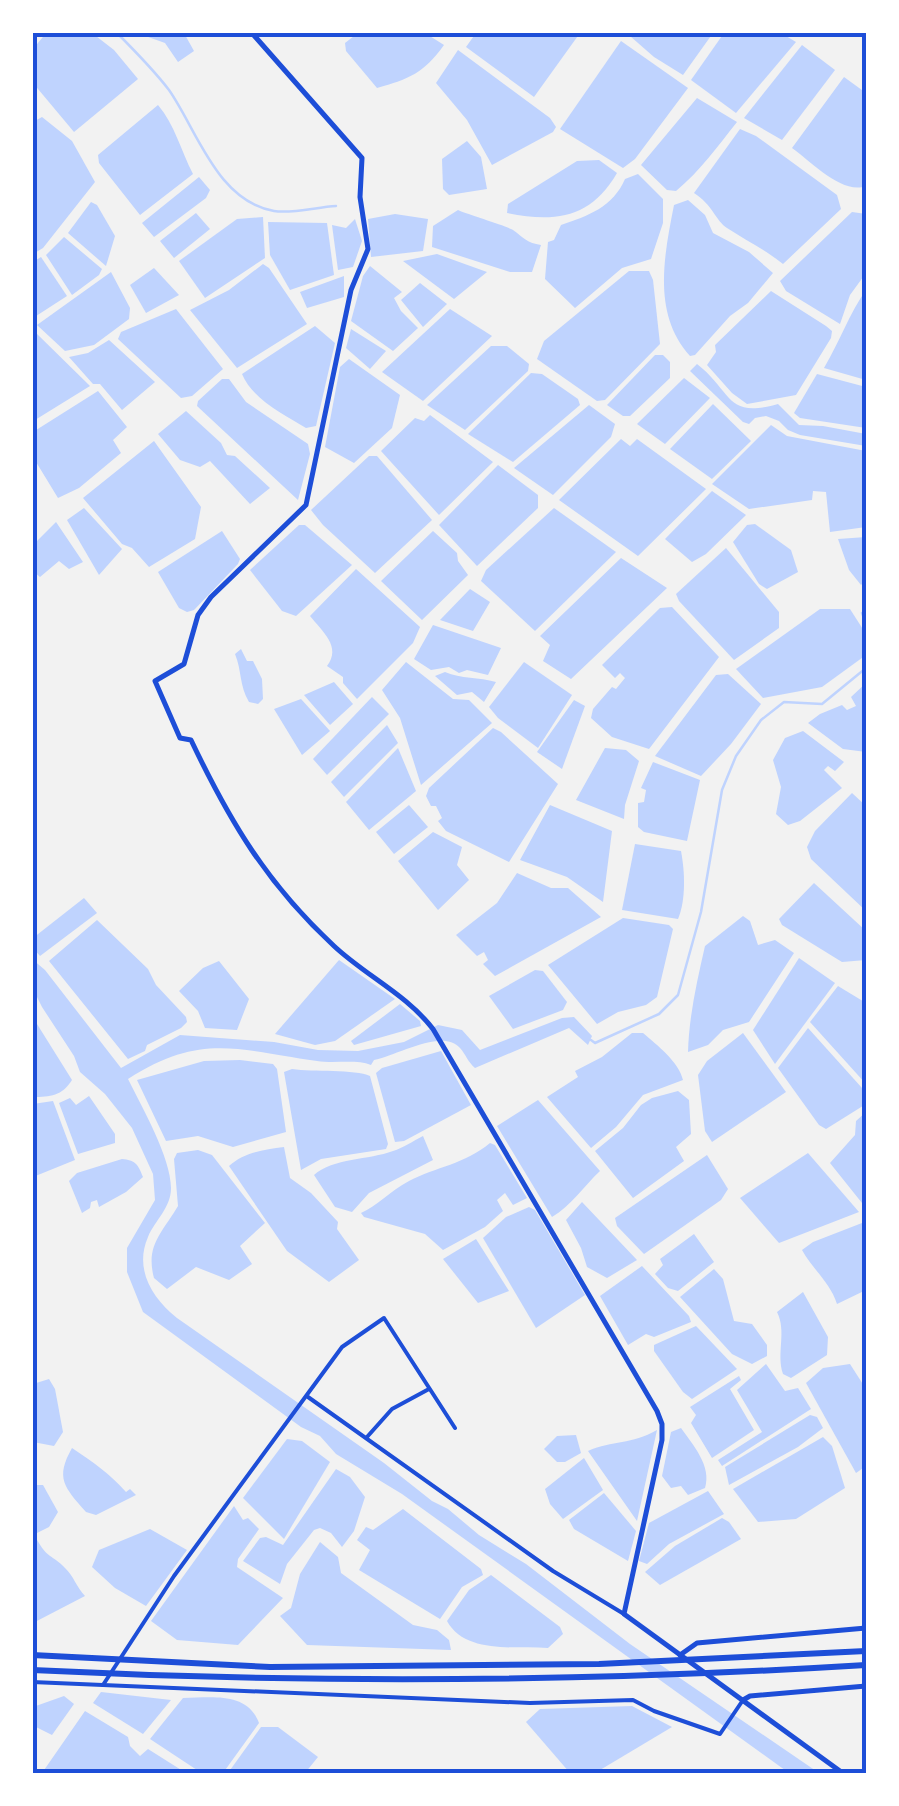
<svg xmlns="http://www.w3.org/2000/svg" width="899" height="1806" font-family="'Open Sans',sans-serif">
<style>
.water{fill:#bfd3fe}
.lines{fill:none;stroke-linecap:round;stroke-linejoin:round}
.stream{stroke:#bfd3fe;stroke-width:2.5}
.minor{stroke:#1d4ed8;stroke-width:4}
.tertiary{stroke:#1d4ed8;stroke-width:5}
.motorway{stroke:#1d4ed8;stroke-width:6}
.neatline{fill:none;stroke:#1d4ed8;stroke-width:4}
</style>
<rect width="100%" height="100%" fill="#f2f2f2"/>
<g class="water">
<path d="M47,32l45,1 22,17 24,29 -64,53 -41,-49v-34z"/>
<path d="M633,32h80v1l-30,42 -29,-18 -24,-21z"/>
<path d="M137,33h47l10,18 -16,11 -13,-19z"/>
<path d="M425,33l19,12c-20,28 -35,34 -67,43l-31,-37 -1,-8 13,-10z"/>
<path d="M476,33v-1l104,1 -46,64 -68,-50z"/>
<path d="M724,33h57l15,9 -60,71 -45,-33z"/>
<path d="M621,41l67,47 -53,71 -12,9 -63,-39z"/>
<path d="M802,45l33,25 -53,70 -38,-22z"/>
<path d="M458,50l92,68 6,9 -3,5 -61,33 -25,-45 -31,-37z"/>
<path d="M844,77l22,16v93c-24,9 -54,-24 -74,-38z"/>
<path d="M697,98l40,24c-20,25 -36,48 -61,69l-9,-1 -26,-25z"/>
<path d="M158,105c17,20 23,46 35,69l-53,41 -41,-52 -1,-8z"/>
<path d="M42,117l30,24 23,41 -52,66 -10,6v-132z"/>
<path d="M740,129l16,7 81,59 4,14 -58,55c-19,-15 -36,-23 -56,-36 -11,-7 -15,-24 -33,-35z"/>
<path d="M467,141l14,16 6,32 -38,6 -6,-6 -1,-30z"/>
<path d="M599,160l18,13c-26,45 -62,50 -110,40l1,-9 69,-43z"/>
<path d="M638,174l25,25v24l-12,36 -29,9 -47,40 -30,-29 3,-37 6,-2 7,-15c27,-9 52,-18 64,-46z"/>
<path d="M199,177l11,13 -4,8 -52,39 -12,-14z"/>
<path d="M688,200l17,15 8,18 36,19 24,21 -25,30 -18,13 -35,39 -5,1c-38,-42 -26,-100 -16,-151z"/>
<path d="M91,202l6,3 18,31 -9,30 -38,-33z"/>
<path d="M458,210c11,5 49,16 55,20 11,8 14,13 28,15l-9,27h-22l-78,-25 1,-21z"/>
<path d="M852,212l14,2v59l-16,22 -10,29 -54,-33 -6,-10z"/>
<path d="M196,213l14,16 -36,29 -14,-17z"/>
<path d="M395,214l33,5 -5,32 -52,6 -3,-38z"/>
<path d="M263,217l2,41 -60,40 -26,-37 58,-42z"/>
<path d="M355,219l7,22 -9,26 -15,3 -6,-45 14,3z"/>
<path d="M268,222l59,1 7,52 -44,15 -20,-35z"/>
<path d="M64,237l38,32 -3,6 -27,20 -26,-40z"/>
<path d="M437,254l50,18 -33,27 -51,-38z"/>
<path d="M41,257l26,39 -34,22v-56z"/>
<path d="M263,264l6,4 38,56 -70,44 -47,-58 39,-20z"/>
<path d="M370,266l32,26 -8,6 7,13 17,17 -25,23 -42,-30 12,-45z"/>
<path d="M154,268l25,27 -33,18 -16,-28z"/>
<path d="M629,271h20l4,9 7,64 -55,56 -8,1 -60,-42 7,-18z"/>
<path d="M111,272l19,36 -1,11 -35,26 -29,6 -28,-26z"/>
<path d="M344,276v21l-37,11 -7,-16z"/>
<path d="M420,283l27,21 -24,23 -22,-27z"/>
<path d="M866,290v90l-42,-12c15,-25 26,-56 42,-78z"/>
<path d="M771,291l55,35 6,5 -1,7 -35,57 -49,9 -15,-11 -25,-28 9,-13 -1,-7z"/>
<path d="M176,309l47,60 -31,27 -11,2 -63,-59 3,-7z"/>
<path d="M450,309l42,27 -69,65 -41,-29z"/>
<path d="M315,326l20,17 -19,83 -10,2c-22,-14 -53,-28 -64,-54z"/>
<path d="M351,329l35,22 -16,18 -24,-21z"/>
<path d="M34,331l56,55 -55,34 -3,-1z"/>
<path d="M109,340l46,42 -33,28 -22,-26h-7l-24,-27 19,-4z"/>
<path d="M491,346h16l22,18 -1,7 -63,59 -38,-25z"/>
<path d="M655,355h8l7,7v16l-40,38h-7l-16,-11z"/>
<path d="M349,359l51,36 -8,33 -38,35 -29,-16 15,-80z"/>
<path d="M697,364c36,28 28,55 81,40l21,21 24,1 43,8v12l-66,-11 -12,-5 -9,-9 -13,-5 -11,2 -6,6 -6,-2 -53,-51z"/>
<path d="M531,373l11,1 36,25 2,6 -67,57 -45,-28z"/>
<path d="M817,374l49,13v41l-66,-10 -6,-5z"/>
<path d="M684,378l26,20 -45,46 -28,-20z"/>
<path d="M222,379h7l17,23 62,42 2,10 -12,46 -101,-94 1,-5z"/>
<path d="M98,391l29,36 -14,13 8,13 -42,35 -21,10 -25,-41v-25z"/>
<path d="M713,404l38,37 -39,38 -42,-30z"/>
<path d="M589,405l26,19 -4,13 -58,58 -39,-27z"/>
<path d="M186,411l35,32 6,12 8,1 35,32 -20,16 -40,-43 -10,6 -20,-7 -22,-26z"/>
<path d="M430,415l63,47 -54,53 -58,-64 34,-33 9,3z"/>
<path d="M771,425l16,11 79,15v76l-36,5 -4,-40 -13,-1 -1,9 -63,9 -37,-25z"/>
<path d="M621,439l9,7 7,-7 69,50 -68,67 -79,-56z"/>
<path d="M154,441l47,66 -6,32 -46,28 -17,-19 -10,-4 -39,-46z"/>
<path d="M369,456h8l55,64 -57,53 -52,-48 -12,-15z"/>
<path d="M498,465l40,30v13l-61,58 -38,-41z"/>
<path d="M712,491l34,24 -40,39 -14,8 -27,-23z"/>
<path d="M84,508l38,41 -23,26 -32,-55z"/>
<path d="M554,508l62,44 -81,79 -54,-50 5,-11z"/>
<path d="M56,522l27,40 -14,7 -10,-8 -19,16 -7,-6v-26z"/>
<path d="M755,524l36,26 7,22 -31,17 -8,-5 -26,-42 14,-17z"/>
<path d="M299,525h6l47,40 -56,51 -14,-5 -32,-41z"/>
<path d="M222,531l18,28 -2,5 -44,46 -7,2 -8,-4 -21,-36z"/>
<path d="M433,531l24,22 1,8 10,14 -46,45 -41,-39z"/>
<path d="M866,537v43l-5,5 -12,-15 -11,-31z"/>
<path d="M726,548l53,64v16l-45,32 -55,-59 -3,-7z"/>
<path d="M621,558l46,30 -96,91 -28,-18 7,-16 -10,-9z"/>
<path d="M356,569l64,58 -7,16 -56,56 -14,-16v-6l-16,-11c15,-19 -5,-35 -17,-50z"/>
<path d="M470,589l20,13 -17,29 -33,-11z"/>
<path d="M672,607l47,50 -70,92 -37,-12 -21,-19 2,-9 19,-22 4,2 9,-11 -5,-5 -5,5 -13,-13 58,-57z"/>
<path d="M820,609h30l16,25v21l-44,32 -59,11 -27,-29z"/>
<path d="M433,625l68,23 -13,27 -21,-5 -8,3 -10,-6 -18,3 -17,-11z"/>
<path d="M241,649l6,12h6l9,18 1,20 -5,5 -9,-2c-10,-17 -7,-31 -14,-48z"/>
<path d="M406,662l47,37 16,1 23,23 -71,62 -21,-67 -18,-28z"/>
<path d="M524,662l48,33 -34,53 -40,-30 -9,-11z"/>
<path d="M445,672c16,7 34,5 51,10l-12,20 -12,-10 -15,3 -22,-19z"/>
<path d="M728,674l33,30 -30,40 -30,32 -46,-20 61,-81z"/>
<path d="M334,682l19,22 -23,21 -26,-30z"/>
<path d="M866,683v69l-23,-3 -35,-26 12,-9 22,-9 5,5 9,-4 -5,-9z"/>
<path d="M372,697l17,17 -62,61 -14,-16z"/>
<path d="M301,699l29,32 -28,24 -28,-46z"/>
<path d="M574,700l11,6 -23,63 -25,-17z"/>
<path d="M387,725l11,18 -54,54 -13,-15z"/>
<path d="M493,728l8,4 57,52 -49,78 -63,-31 -8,-10 4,-3 -6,-12h-5l-5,-10 3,-8z"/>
<path d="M803,731l41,31 -9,9 -7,-5 -4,4 18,18 -42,33 -12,4 -12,-11 5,-27 -8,-27 12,-22z"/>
<path d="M398,748l18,43 -47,39 -23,-28z"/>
<path d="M605,748l21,2 13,11 -14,44 -1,14 -48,-19z"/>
<path d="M653,762l47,18 -13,61 -43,-9 -6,-5v-24l6,-1 2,-12 -5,-2z"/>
<path d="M852,793l14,13v105l-55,-52 -4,-12 8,-16z"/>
<path d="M409,805l19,22 -34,27 -18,-22z"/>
<path d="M550,805l62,26 -9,71 -36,-25 -47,-17z"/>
<path d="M433,832l29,15 -5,18 12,15 -31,30 -40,-49z"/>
<path d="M635,844l46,7c4,21 5,49 -3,68l-56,-9z"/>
<path d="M517,873l34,15h17l33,29 -106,59 -12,-12 5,-4 -4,-8 -7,4 -21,-21 41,-32z"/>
<path d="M814,883l52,48v29l-24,2 -60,-37 -3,-6z"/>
<path d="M84,898l13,15 -57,43 -7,-8v-10z"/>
<path d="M743,916l7,5 8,24 17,-5 19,13 -45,69 -26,8 -15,15 -20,7c1,-36 9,-71 17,-106z"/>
<path d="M623,918l46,7 4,4 -16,68 -11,8 -28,7 -21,12 -49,-59z"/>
<path d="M97,920l51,49 8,16 30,32 1,5 -6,6 -34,17 -2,6 -17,8 -79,-98z"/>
<path d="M799,958l36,25 -60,81 -22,-34z"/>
<path d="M32,959l13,11 76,98 59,-33 94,7 44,8 40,1 46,-9 34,-17 24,5 18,20 82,-32 12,-1 18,19 -4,9 -19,-17 -94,40c-7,-6 -9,-13 -15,-20 -17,-20 -62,7 -86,12l-3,5c-15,-6 -37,-1 -54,-4 -79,-11 -116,-29 -189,18 14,28 43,79 43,109 0,20 -16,32 -23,49 -14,32 4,61 29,81l207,145 48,38 16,8 31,26 47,29 104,80 189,129h-30l-387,-279 -66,-40 -16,-18 -19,-9 -158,-115 -16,-40v-24l28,-48 -2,-26 -21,-46 -27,-34 -25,-22 -6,-16 -32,-49 -9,-18z"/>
<path d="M339,960l56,39 -60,42 -20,4 -40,-11z"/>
<path d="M219,961l30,38 -12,31 -32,-2 -7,-17 -19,-20 24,-23z"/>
<path d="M535,970l8,1 24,31 -4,8 -50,19 -24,-33z"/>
<path d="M838,986l28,17v81l-56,-62z"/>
<path d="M400,1004l20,17 1,5 -67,19 -3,-4z"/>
<path d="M32,1016l40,64c-10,16 -22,17 -39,17z"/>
<path d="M808,1028l54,60 4,16 -40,25 -7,-4 -41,-57z"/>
<path d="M632,1033h11c14,12 36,29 40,47l-40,15 -27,32 -25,21 -44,-51 31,-20 -3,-6 27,-14z"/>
<path d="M743,1033l43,59 -74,50 -7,-11 -7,-56 9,-14z"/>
<path d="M441,1051l30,54 -67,36 -9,1 -19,-69 6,-5z"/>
<path d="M240,1060l33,4 4,5 9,63 -53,15 -35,-11 -32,5 -29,-61 67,-19z"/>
<path d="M292,1069c21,3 63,0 78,7l18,68 -2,5 -65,10 -20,11 -17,-98z"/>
<path d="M678,1091l11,9 2,34 -15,13 8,14 -51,37 -38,-47 28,-23 18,-23 11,-7z"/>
<path d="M89,1096l26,38v9l-37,11 -19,-51 11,-5 6,7z"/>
<path d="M538,1100l62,71c-16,15 -29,35 -48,46l-55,-91z"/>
<path d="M53,1101l22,59 -42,17v-73z"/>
<path d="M866,1112v89l-4,2 -32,-40 25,-28 1,-14z"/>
<path d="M423,1136l10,24 -64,33 -17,19 -17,-5 -21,-32c19,-17 55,-15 79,-24 10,-3 20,-10 30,-15z"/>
<path d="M490,1143l5,2 32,53 -14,7 -8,-12 -8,7 6,11 -18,16 -42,23 -18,-16 -61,-17 -3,-4c16,-7 29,-22 48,-32 27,-14 56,-17 81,-38z"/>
<path d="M284,1147l6,31 21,15 27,29 -1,7 22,31 -30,22 -42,-31 -58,-85c15,-14 34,-16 55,-19z"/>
<path d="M198,1150l14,5 53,68 -25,23 12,18 -23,16 -33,-13 -29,22 -13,-11c-9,-33 9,-46 24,-72l-4,-47 3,-6z"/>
<path d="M808,1153l51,59 -80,31 -39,-45z"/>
<path d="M707,1155l21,34 -7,11 -77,54 -27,-28 -2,-8z"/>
<path d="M122,1159c13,1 16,5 21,18l-17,15 -27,15 -2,-7 -6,2 -1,6 -8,5 -13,-32 8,-8z"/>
<path d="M582,1202l55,58 -30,18 -20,-11 -6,-19 -15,-28z"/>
<path d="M529,1207l6,3 50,85 -49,33 -53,-90 23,-21z"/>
<path d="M862,1223l4,4v63l-29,14c-7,-22 -24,-34 -35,-54l11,-8z"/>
<path d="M694,1234l20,28 -36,29 -10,-3 -13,-14 8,-9 -3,-6z"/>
<path d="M476,1239l33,52 -31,12 -35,-44z"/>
<path d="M642,1266l47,50 2,6 -37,15 -8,-3 -18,11 -28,-49z"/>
<path d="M714,1269l9,10 11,42 18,3 15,21v11l-15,8 -20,-10 -52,-57z"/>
<path d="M803,1292l25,45 -1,18 -36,23 -8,-4c-7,-21 4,-42 -6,-62z"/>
<path d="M696,1326l41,43 -45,30 -9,-7 -29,-41v-6z"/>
<path d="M766,1364l19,27 13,-3 13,21 -89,57 -4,-6 44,-28 -25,-42z"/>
<path d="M850,1364l16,25v77l-10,7 -50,-90 17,-15z"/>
<path d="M739,1376l2,4 -11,9 24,41 -42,28 -21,-35 5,-8 -6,-8z"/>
<path d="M49,1379l6,10 8,43 -9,14 -21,-4v-58z"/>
<path d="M810,1415l7,2 6,11 -25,19 -69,38 -4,-18z"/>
<path d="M681,1428c12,17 31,38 24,60l-17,7 -7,-9 -10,2 -9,-12 9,-44z"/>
<path d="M657,1430l-20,91 -49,-70c25,-11 43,-6 69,-21z"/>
<path d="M576,1435l5,18 -16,9h-8l-13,-13 13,-13z"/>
<path d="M823,1437l9,9 13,42 -49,31 -38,3 -25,-33z"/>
<path d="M287,1439l15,2 28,21 -46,77 -41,-41z"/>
<path d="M72,1448c21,14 38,26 54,44l4,-3 6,6 -40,20 -10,-3c-22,-25 -31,-34 -14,-64z"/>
<path d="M584,1458l19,32 -40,29 -13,-15 -5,-15z"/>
<path d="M336,1469l14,8 15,20 -11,34 -12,16 -11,-14 -11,-5 -6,2 -27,34 -7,20 -37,-23 17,-23 6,-1 17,8z"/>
<path d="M33,1485h10l15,27 -9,15 -16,8z"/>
<path d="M708,1491l16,23 -55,30 -22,20 -8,-3 10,-38z"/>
<path d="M604,1493l32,38 -8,30 -54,-32 -5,-9z"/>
<path d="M234,1506l9,14 5,-2 11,11 -21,30 -1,8 46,31 -45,47 -61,-5 -26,-19z"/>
<path d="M403,1509l78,60 2,6 -21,12 -22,32 -81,-49 11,-20 -13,-10 9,-13 7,3z"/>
<path d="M722,1518l7,4 12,17 -81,46 -15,-13 30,-26z"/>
<path d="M150,1529l37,21 -41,56 -31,-18 -23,-21 7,-17z"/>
<path d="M36,1538c12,22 16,16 29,30 8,7 12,20 20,28l-52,27 -1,-84z"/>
<path d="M320,1542l18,15 3,16 72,52 24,5 12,10 2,10 -144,-5 -27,-29 11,-8 9,-34z"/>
<path d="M491,1575l69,52 3,7 -15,14c-34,-2 -83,6 -101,-27l22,-31z"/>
<path d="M101,1692l70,8 -28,34 -50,-31z"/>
<path d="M64,1696l10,8 -22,31 -18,-9 -1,-19z"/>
<path d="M183,1698c28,0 64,-7 76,25l-36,50 -23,-1 -50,-33z"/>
<path d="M632,1706l40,21 -77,46h-25l-44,-51 14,-13z"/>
<path d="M85,1711l43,26 2,9 10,10 8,-7 38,24h-144z"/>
<path d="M261,1727h17l40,30 -13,16h-77z"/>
</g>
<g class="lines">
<g class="stream">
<path d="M116,32c19,19 37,37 53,58 28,40 48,111 105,121 18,3 43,-4 62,-5"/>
<path d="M862,613l4,10"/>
<path d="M591,1040l4,3 64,-29 19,-19 23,-83 21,-122 14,-34 25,-36 23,-18 38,2 44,-36"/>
</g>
<g class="minor">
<path d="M308,1397l245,174 71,43"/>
<path d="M367,1437l25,-28 37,-20"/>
<path d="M32,1682l498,21 103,-3 21,11 66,23 23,-34"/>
<path d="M103,1685l71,-109 168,-229 42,-29 71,110"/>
</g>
<g class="tertiary">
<path d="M251,32l111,126 -2,39 8,52 -17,41 -45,215 -95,92 -13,18 -14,49 -29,17 25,57 11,2c39,82 76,144 143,206 32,30 72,48 99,83l224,382 5,13v16l-38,174 220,160"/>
<path d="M680,1655l17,-12 169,-15"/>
<path d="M743,1700l7,-4 116,-10"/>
</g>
<g class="motorway">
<path d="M32,1655l238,12 329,-3 267,-13"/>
<path d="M32,1670c278,14 557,12 834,-5"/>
</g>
</g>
<rect width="899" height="1806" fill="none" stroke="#ffffff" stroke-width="70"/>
<rect x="35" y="35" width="829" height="1736" class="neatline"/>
</svg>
